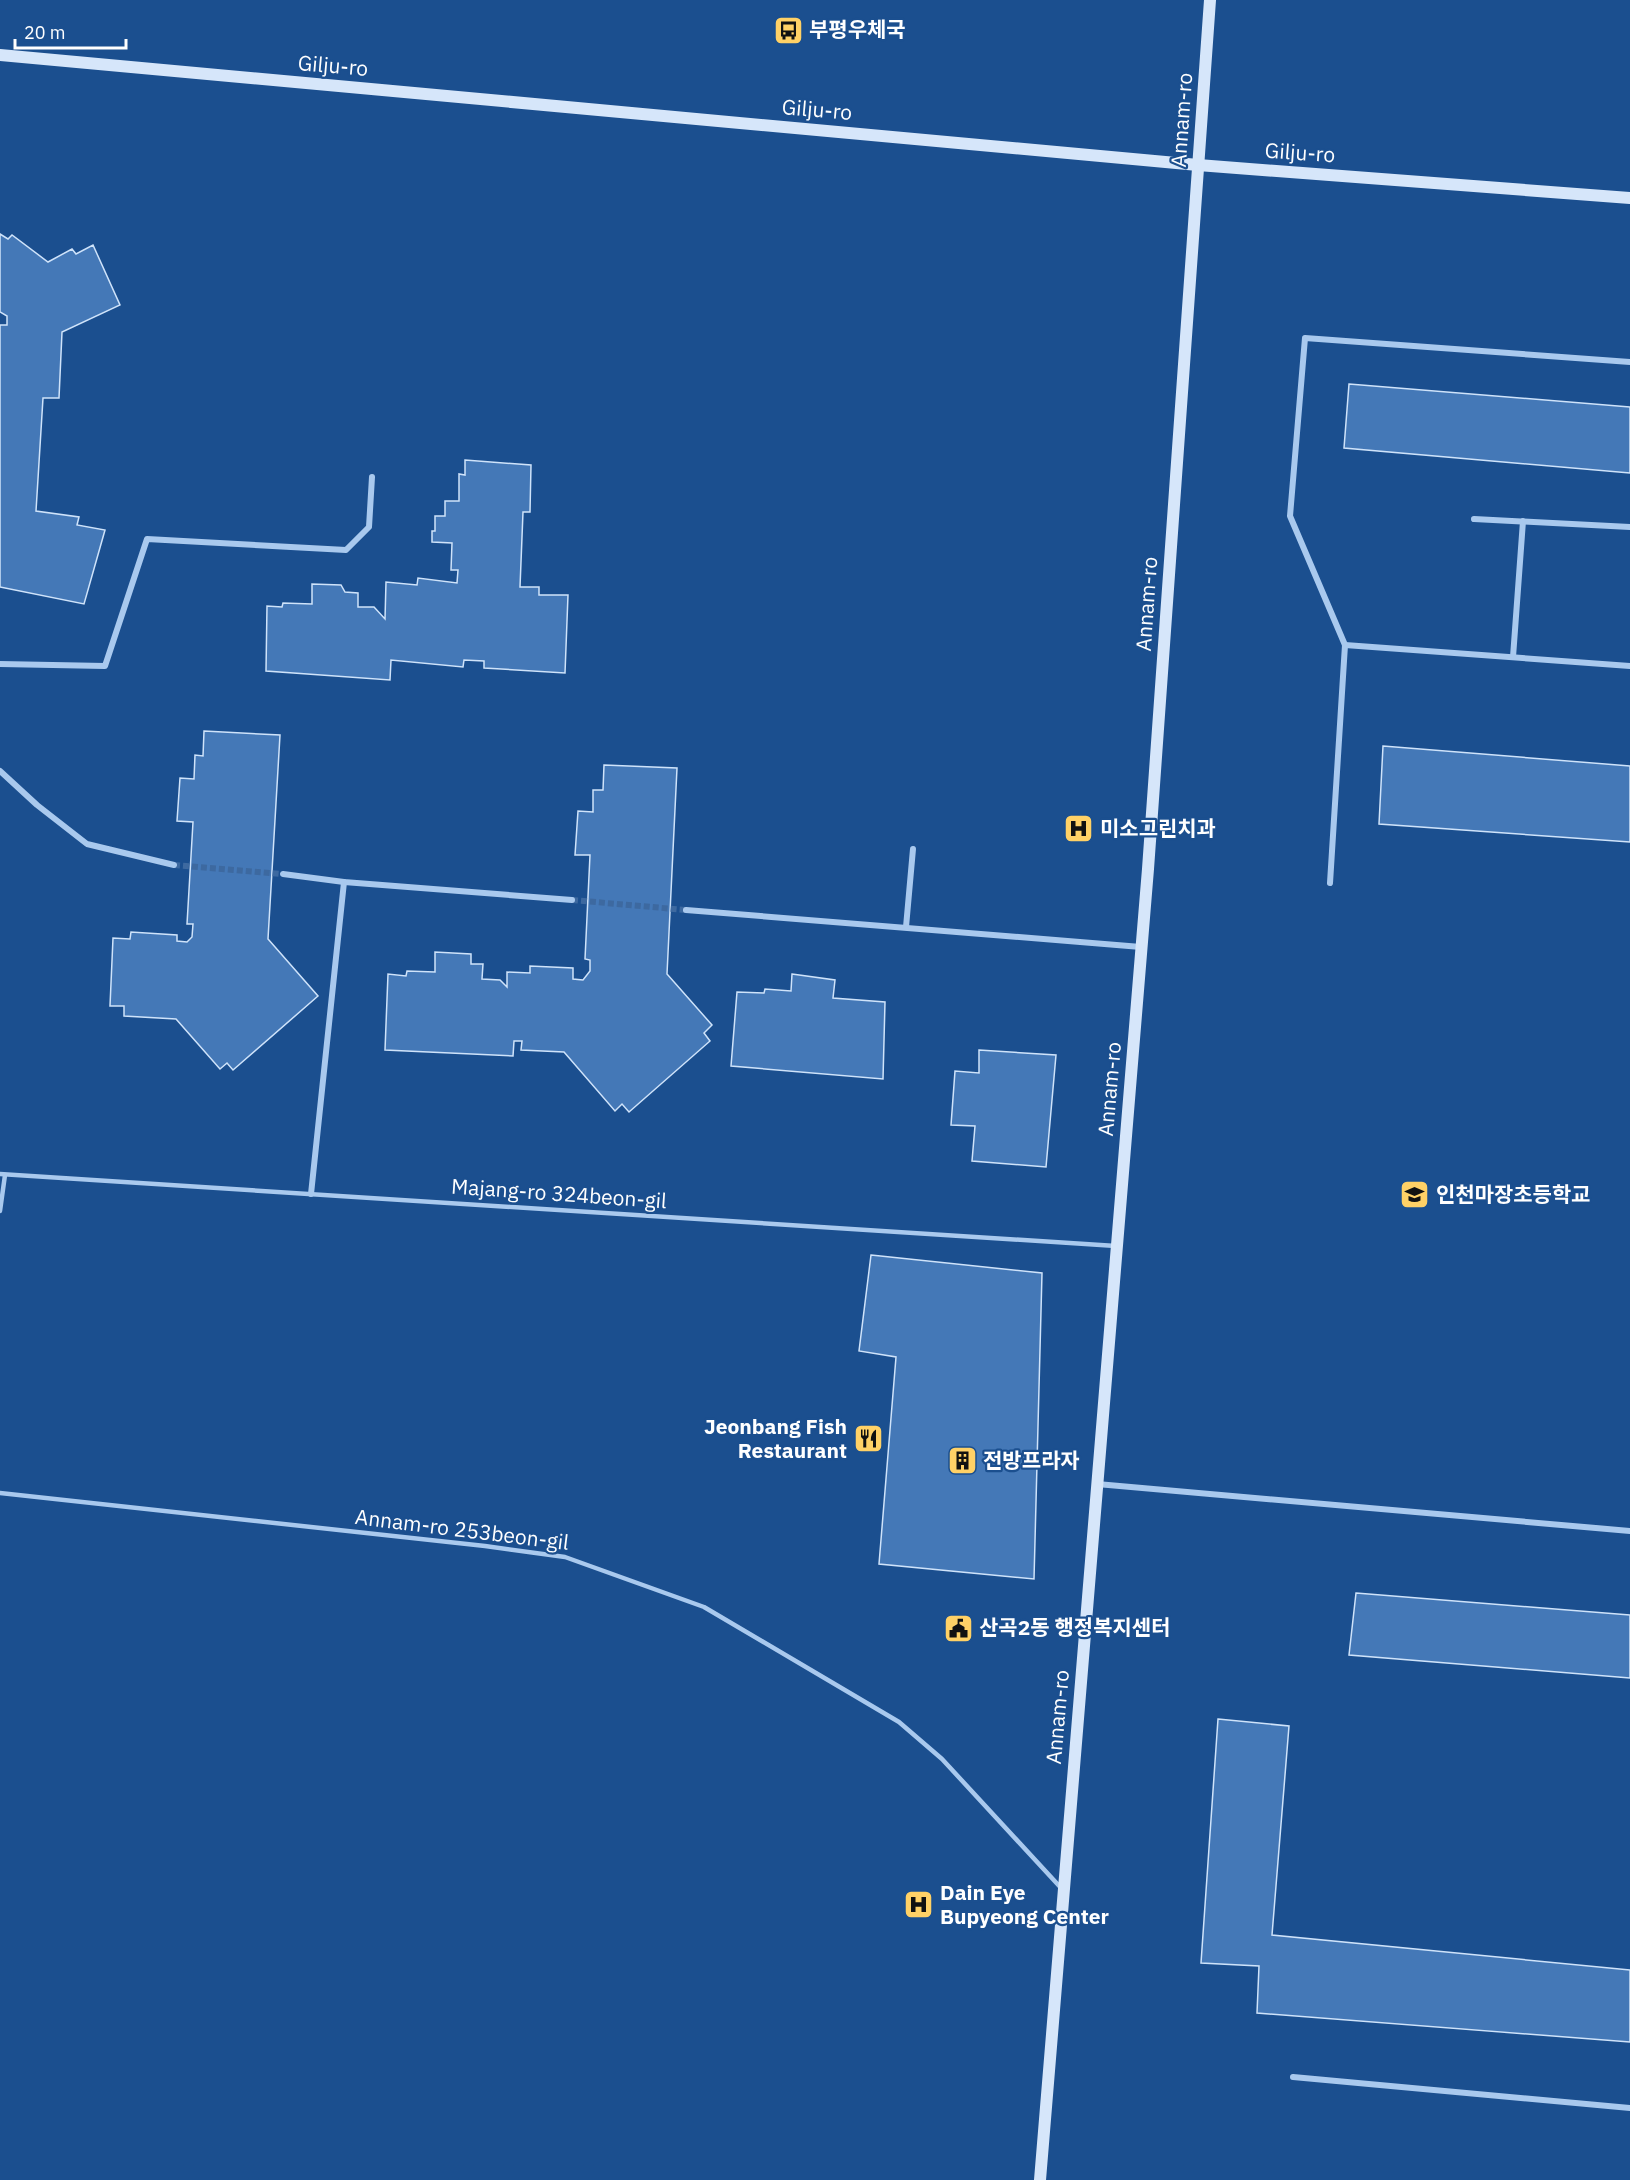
<svg xmlns="http://www.w3.org/2000/svg" width="1630" height="2180" font-family="'IBM Plex Sans','Noto Sans KR',sans-serif">
<style>
.building{fill:#4478b7;stroke:#cfe3fa;stroke-width:1.5}
.lines{fill:none;stroke-linecap:round;stroke-linejoin:round}
.minor-tunnel{stroke:#3d69a0;stroke-width:6;stroke-dasharray:6 3;stroke-linecap:butt}
.service{stroke:#a9c9ee;stroke-width:4.5}
.minor{stroke:#a9c9ee;stroke-width:6}
.secondary{stroke:#d6e6fa;stroke-width:12}
.labels{text-anchor:middle;stroke-width:4.5;stroke-linejoin:round;paint-order:stroke}
.poi-label{font-size:21px;font-weight:bold;fill:#fff;stroke:#1b4f8f;text-anchor:start}
.street-label{font-size:21px;fill:#fff;stroke:#1b4f8f}
</style>
<rect width="100%" height="100%" fill="#1b4f8f"/>
<g class="building">
<path d="M0,234l8,5 4,-4 36,27 24,-13 4,5 17,-9 27,60 -58,27 -3,66h-16l-7,113 43,6 -2,8 28,5 -21,74 -84,-17v-262h7v-9l-7,-4z"/>
<path d="M1349,384l281,23v66l-286,-25z"/>
<path d="M465,460l66,5 -1,47h-7l-3,75h19v8h29l-3,78 -81,-5v-7l-20,-1 -1,7 -72,-7 -1,20 -124,-9 1,-65 15,1 1,-4 29,1v-20l29,1 4,7 13,1v14h16l11,12 1,-37 31,3 1,-7 39,5 1,-13h-7l1,-27 -20,-1v-11h3v-15h10v-15h14v-27l6,1z"/>
<path d="M204,731l76,4 -12,204 50,57 -85,74 -6,-7 -7,6 -44,-50 -52,-3v-10h-14l3,-68 17,1 1,-7 46,3v6l10,1 5,-5 1,-13h-6l6,-102 -16,-1 3,-43 14,1 1,-24 8,1z"/>
<path d="M1383,746l247,20v76l-251,-18z"/>
<path d="M604,765l73,3 -10,206 45,51 -8,8 6,8 -81,71 -7,-8 -7,7 -51,-59 -43,-2 1,-9h-8l-1,15 -128,-6 3,-76 18,2 1,-5 28,1v-20l36,2v10h12l-1,15 18,1 7,7v-15l23,1v-7l43,2v11l10,1 7,-9v-11l-5,-1 5,-104h-15l3,-44 15,1v-22h10z"/>
<path d="M792,974l43,6 -2,18 52,4 -2,77 -152,-13 6,-74 27,1 1,-4 26,2z"/>
<path d="M979,1050l77,5 -10,112 -74,-6 3,-35 -24,-1 4,-54 24,2z"/>
<path d="M871,1255l171,18 -8,306 -155,-15 17,-207 -37,-6z"/>
<path d="M1356,1593l274,22v63l-281,-23z"/>
<path d="M1218,1719l71,7 -17,209 358,35v72l-373,-29 2,-47 -58,-3z"/>
</g>
<g class="lines">
<g class="minor-tunnel">
<path d="M174,865l109,9"/>
<path d="M572,900l114,10"/>
</g>
<g class="service">
<path d="M0,1174l1116,72"/>
<path d="M0,1211l5,-36"/>
<path d="M0,1493l485,53 80,11 139,50 195,115 43,37 120,130"/>
</g>
<g class="minor">
<path d="M1474,519l156,8"/>
<path d="M1345,645l285,21"/>
<path d="M1513,657l10,-136"/>
<path d="M0,664l105,2 42,-127 199,11 23,-23 3,-50"/>
<path d="M0,771l37,34 50,39 87,21"/>
<path d="M283,874l61,8 228,18"/>
<path d="M1330,883l15,-238 -55,-129 15,-178 325,24"/>
<path d="M686,910l455,37"/>
<path d="M906,927l7,-78"/>
<path d="M311,1194l33,-312"/>
<path d="M1097,1484l533,47"/>
<path d="M1293,2077l337,31"/>
</g>
<g class="secondary">
<path d="M0,55l1198,110 432,33"/>
<path d="M1040,2180l108,-1311 62,-869"/>
</g>
</g>
<defs>
<symbol id="bus-square" viewBox="-11 -11 22 22"><rect x="-9" y="-9" width="18" height="18" rx="4" fill="#ffd166" stroke="#1b4f8f"/><path d="M-5-6H5V4H4V6H2V4H-2V6H-4V4H-5ZM-3.5-4V0h7V-4ZM-3.5 1.2v1.5H-2V1.2ZM2 1.2v1.5H3.5V1.2Z" fill="#111"/></symbol>
<symbol id="hospital-square" viewBox="-11 -11 22 22"><rect x="-9" y="-9" width="18" height="18" rx="4" fill="#ffd166" stroke="#1b4f8f"/><path d="M-5-5h3v3.5h4V-5h3V5h-3V1.5h-4V5h-3Z" fill="#111"/></symbol>
<symbol id="school-square" viewBox="-11 -11 22 22"><rect x="-9" y="-9" width="18" height="18" rx="4" fill="#ffd166" stroke="#1b4f8f"/><path d="M0-5L7-2L0 1L-7-2ZM-4 1L0 2.5L4 1V4Q0 6-4 4Z" fill="#111"/></symbol>
<symbol id="restaurant-square" viewBox="-11 -11 22 22"><rect x="-9" y="-9" width="18" height="18" rx="4" fill="#ffd166" stroke="#1b4f8f"/><path d="M-5-6h1v4h1v-4h1v4h1v-4h1v5L-1.5 .5V6h-2V.5L-5-1ZM5-6V6H3V1.5H1.5Q1.5-4 5-6Z" fill="#111"/></symbol>
<symbol id="building-square" viewBox="-11 -11 22 22"><rect x="-9" y="-9" width="18" height="18" rx="4" fill="#ffd166" stroke="#1b4f8f"/><path d="M-4-6H4V6H1V3H-1V6H-4ZM-2.5-4.3h1.7v1.8h-1.7ZM.8-4.3h1.7v1.8H.8ZM-2.5-1h1.7V.8h-1.7ZM.8-1h1.7V.8H.8Z" fill="#111"/></symbol>
<symbol id="civic-square" viewBox="-11 -11 22 22"><rect x="-9" y="-9" width="18" height="18" rx="4" fill="#ffd166" stroke="#1b4f8f"/><path d="M-.6-6.5H3V-4.5H.6V-3L4-1V1h2V6H-6V1h2V-1L-.6-3ZM-1.2 2.5V6h2.4V2.5Z" fill="#111"/></symbol>
</defs>
<g fill-rule="evenodd">
<use href="#bus-square" x="772" y="14" width="33" height="33"/>
<use href="#hospital-square" x="1062" y="812" width="33" height="33"/>
<use href="#school-square" x="1398" y="1178" width="33" height="33"/>
<use href="#restaurant-square" x="852" y="1422" width="33" height="33"/>
<use href="#building-square" x="946" y="1444" width="33" height="33"/>
<use href="#civic-square" x="942" y="1612" width="33" height="33"/>
<use href="#hospital-square" x="902" y="1888" width="33" height="33"/>
</g>
<g class="labels">
<g class="poi-label">
<text x="809" y="37">부평우체국</text>
<text x="1100" y="836">미소그린치과</text>
<text x="1436" y="1202">인천마장초등학교</text>
<text x="847" y="1434" text-anchor="end">Jeonbang Fish<tspan x="847" dy="24">Restaurant</tspan></text>
<text x="983" y="1468">전방프라자</text>
<text x="979" y="1635">산곡2동 행정복지센터</text>
<text x="940" y="1900">Dain Eye<tspan x="940" dy="24">Bupyeong Center</tspan></text>
</g>
<g class="street-label">
<text transform="translate(333 66) rotate(5)" y="7">Gilju-ro</text>
<text transform="translate(817 110) rotate(5)" y="7">Gilju-ro</text>
<text transform="translate(1182 120) rotate(-86)" y="7">Annam-ro</text>
<text transform="translate(1300 153) rotate(4)" y="7">Gilju-ro</text>
<text transform="translate(1147 604) rotate(-86)" y="7">Annam-ro</text>
<text transform="translate(1110 1089) rotate(-85)" y="7">Annam-ro</text>
<text transform="translate(559 1194) rotate(4)" y="7">Majang-ro 324beon-gil</text>
<text transform="translate(462 1530) rotate(7)" y="7">Annam-ro 253beon-gil</text>
<text transform="translate(1058 1717) rotate(-85)" y="7">Annam-ro</text>
</g>
</g>
<path d="M15 39v9h111v-9" fill="none" stroke="#ffffff" stroke-width="3"/>
<text x="24" y="39" font-size="18" fill="#ffffff" stroke="#1b4f8f" stroke-width="4.5" paint-order="stroke">20 m</text>
</svg>
